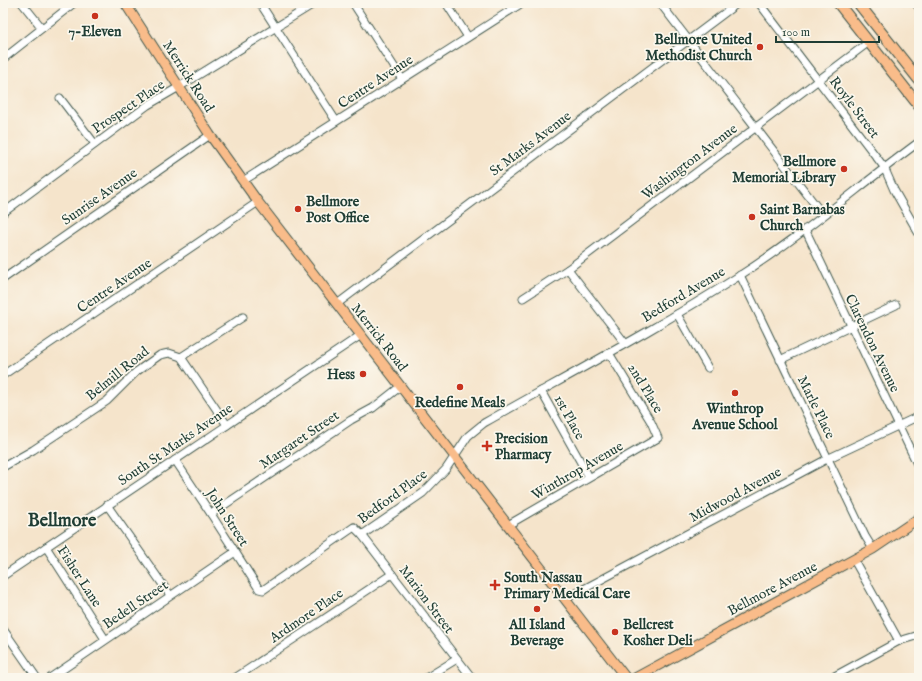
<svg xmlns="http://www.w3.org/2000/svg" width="922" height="681" font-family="'IM FELL English',serif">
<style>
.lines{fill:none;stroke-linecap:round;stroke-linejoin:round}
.minor-casing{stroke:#3f564b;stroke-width:9}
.major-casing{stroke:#3f564b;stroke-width:11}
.highway-casing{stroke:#3f564b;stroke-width:12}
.minor{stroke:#fff;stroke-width:7}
.major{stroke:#f9bc8a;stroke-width:9}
.highway{stroke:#f9bc8a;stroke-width:10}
.rail-casing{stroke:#1f3d34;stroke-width:3.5}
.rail{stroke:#fbf7ec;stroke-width:2;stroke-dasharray:6;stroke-linecap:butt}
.poi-dot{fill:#c8321e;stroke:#fbf7ec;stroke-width:1.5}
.labels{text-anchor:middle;stroke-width:3.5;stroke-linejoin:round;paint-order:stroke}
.poi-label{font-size:14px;font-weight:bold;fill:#1f3d34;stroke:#fbf7ec;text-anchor:start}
.street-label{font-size:14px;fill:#1f3d34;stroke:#fbf7ec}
.district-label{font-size:18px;font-weight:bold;fill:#1f3d34;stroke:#fbf7ec}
</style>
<rect width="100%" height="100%" fill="#fbf7ec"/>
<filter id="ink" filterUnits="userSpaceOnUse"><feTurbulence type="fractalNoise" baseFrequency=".025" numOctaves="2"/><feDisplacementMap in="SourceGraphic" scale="8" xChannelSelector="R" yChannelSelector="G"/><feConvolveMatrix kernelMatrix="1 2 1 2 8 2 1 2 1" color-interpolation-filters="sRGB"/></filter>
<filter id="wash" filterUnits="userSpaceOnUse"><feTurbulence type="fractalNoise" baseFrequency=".012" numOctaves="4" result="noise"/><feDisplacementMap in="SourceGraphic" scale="16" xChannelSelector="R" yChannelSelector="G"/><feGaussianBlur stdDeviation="0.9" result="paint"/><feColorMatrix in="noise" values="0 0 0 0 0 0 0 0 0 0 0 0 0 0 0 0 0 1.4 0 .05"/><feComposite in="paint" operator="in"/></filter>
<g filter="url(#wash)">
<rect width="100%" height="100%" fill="#f5e4cb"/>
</g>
<g filter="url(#ink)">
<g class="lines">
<defs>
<g id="minor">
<path d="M22,3l20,25"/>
<path d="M260,3l76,118"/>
<path d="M353,3l49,76"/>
<path d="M446,3l22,34"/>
<path d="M660,3l163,212"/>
<path d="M759,3l125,164 10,23 25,44"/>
<path d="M3,59l71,-56"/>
<path d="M60,98l35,46"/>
<path d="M243,181l279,-178"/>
<path d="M3,213l145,-108 31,-18 136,-84"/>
<path d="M805,229l114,239"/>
<path d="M568,269l57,74"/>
<path d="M740,275l125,261 8,13"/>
<path d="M3,279l207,-144"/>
<path d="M523,298l45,-29 301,-227"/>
<path d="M337,304l401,-301"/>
<path d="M677,314l31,54"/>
<path d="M181,357l62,-40"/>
<path d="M780,360l116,-55"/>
<path d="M3,375l255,-173"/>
<path d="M541,391l48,86"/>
<path d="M175,460l36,54 48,75 4,1 91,-63 8,8 110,143"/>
<path d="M3,467l30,-17 74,-49 29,-29 24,-17 9,-2 12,4 46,68"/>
<path d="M107,505l63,90"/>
<path d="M211,514l140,-94 22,-12 28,-22"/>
<path d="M508,525l150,-87 -7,-16 -42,-69"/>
<path d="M362,535l61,-42 23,-24 22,-33 16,-13c85,-48 172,-94 255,-147 63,-40 120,-90 180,-134"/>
<path d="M46,547l59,92"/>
<path d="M854,560l45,81"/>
<path d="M3,576l358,-241"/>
<path d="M565,599l262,-140 92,-43"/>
<path d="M3,629l34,49"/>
<path d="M50,678l185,-126"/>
<path d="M235,678l157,-104"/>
<path d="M426,678l31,-19"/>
<path d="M831,678l68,-37 20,-6"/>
</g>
<g id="major">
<path d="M125,3l85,132 48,67 368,476"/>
<path d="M635,678l238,-129 46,-31"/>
</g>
<g id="highway">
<path d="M838,3l81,103"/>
<path d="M858,3l61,77"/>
</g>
</defs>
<use href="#minor" class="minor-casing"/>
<use href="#major" class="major-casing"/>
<use href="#highway" class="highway-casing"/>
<use href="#minor" class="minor"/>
<use href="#major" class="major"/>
<use href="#highway" class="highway"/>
<defs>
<path id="rail" d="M912,3l7,9"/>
</defs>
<use href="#rail" class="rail-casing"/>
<use href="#rail" class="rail"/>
</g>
</g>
<g class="poi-dot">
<circle cx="95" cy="16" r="4"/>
<circle cx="760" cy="47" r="4"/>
<circle cx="844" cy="169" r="4"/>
<circle cx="298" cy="209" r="4"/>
<circle cx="752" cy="217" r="4"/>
<circle cx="363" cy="374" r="4"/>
<circle cx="460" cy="387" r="4"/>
<circle cx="735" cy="393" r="4"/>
<path d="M485 440h4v4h4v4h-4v4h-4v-4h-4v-4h4z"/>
<path d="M493 579h4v4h4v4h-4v4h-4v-4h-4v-4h4z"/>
<circle cx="537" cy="609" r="4"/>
<circle cx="615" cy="632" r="4"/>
</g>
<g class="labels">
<g class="poi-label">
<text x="95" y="36" text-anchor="middle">7-Eleven</text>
<text x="752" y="44" text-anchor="end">Bellmore United<tspan x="752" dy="16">Methodist Church</tspan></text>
<text x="836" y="166" text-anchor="end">Bellmore<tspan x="836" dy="16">Memorial Library</tspan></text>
<text x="306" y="206">Bellmore<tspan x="306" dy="16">Post Office</tspan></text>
<text x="760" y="214">Saint Barnabas<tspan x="760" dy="16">Church</tspan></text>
<text x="355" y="379" text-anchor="end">Hess</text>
<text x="460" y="407" text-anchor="middle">Redefine Meals</text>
<text x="735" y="413" text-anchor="middle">Winthrop<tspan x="735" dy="16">Avenue School</tspan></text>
<text x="495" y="443">Precision<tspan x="495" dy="16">Pharmacy</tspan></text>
<text x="504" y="582">South Nassau<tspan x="504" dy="16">Primary Medical Care</tspan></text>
<text x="537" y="629" text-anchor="middle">All Island<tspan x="537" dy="16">Beverage</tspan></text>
<text x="623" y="629">Bellcrest<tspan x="623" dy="16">Kosher Deli</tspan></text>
</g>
<g class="street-label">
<text transform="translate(189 76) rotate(57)" y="5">Merrick Road</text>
<text transform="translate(375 81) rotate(-33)" y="5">Centre Avenue</text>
<text transform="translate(128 106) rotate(-34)" y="5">Prospect Place</text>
<text transform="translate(855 107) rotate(53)" y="5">Royle Street</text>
<text transform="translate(530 143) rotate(-37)" y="5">St Marks Avenue</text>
<text transform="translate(689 161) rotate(-37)" y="5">Washington Avenue</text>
<text transform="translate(99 196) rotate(-35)" y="5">Sunrise Avenue</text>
<text transform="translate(114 285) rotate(-34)" y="5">Centre Avenue</text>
<text transform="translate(683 294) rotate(-31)" y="5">Bedford Avenue</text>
<text transform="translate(380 337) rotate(52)" y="5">Merrick Road</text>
<text transform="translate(873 343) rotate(64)" y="5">Clarendon Avenue</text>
<text transform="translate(117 373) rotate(-39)" y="5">Belmill Road</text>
<text transform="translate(646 388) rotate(59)" y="5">2nd Place</text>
<text transform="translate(817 407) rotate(64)" y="5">Marle Place</text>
<text transform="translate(570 417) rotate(61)" y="5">1st Place</text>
<text transform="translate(299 439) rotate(-34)" y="5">Margaret Street</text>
<text transform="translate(175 444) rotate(-34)" y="5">South St Marks Avenue</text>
<text transform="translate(577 470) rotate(-30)" y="5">Winthrop Avenue</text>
<text transform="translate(735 494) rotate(-28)" y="5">Midwood Avenue</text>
<text transform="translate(392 496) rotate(-36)" y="5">Bedford Place</text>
<text transform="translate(228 517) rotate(57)" y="5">John Street</text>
<text transform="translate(80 576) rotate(57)" y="5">Fisher Lane</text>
<text transform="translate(772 588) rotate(-28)" y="5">Bellmore Avenue</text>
<text transform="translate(427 599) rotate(53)" y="5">Marion Street</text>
<text transform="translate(135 604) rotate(-34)" y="5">Bedell Street</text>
<text transform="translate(306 615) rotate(-34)" y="5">Ardmore Place</text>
</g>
<g class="district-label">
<text x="62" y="526">Bellmore</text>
</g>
</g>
<rect width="922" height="681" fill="none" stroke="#fbf7ec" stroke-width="16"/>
<path d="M776 36v6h103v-6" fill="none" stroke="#1f3d34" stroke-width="2"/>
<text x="782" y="36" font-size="12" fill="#1f3d34" stroke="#fbf7ec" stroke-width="3" paint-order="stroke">100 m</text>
</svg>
